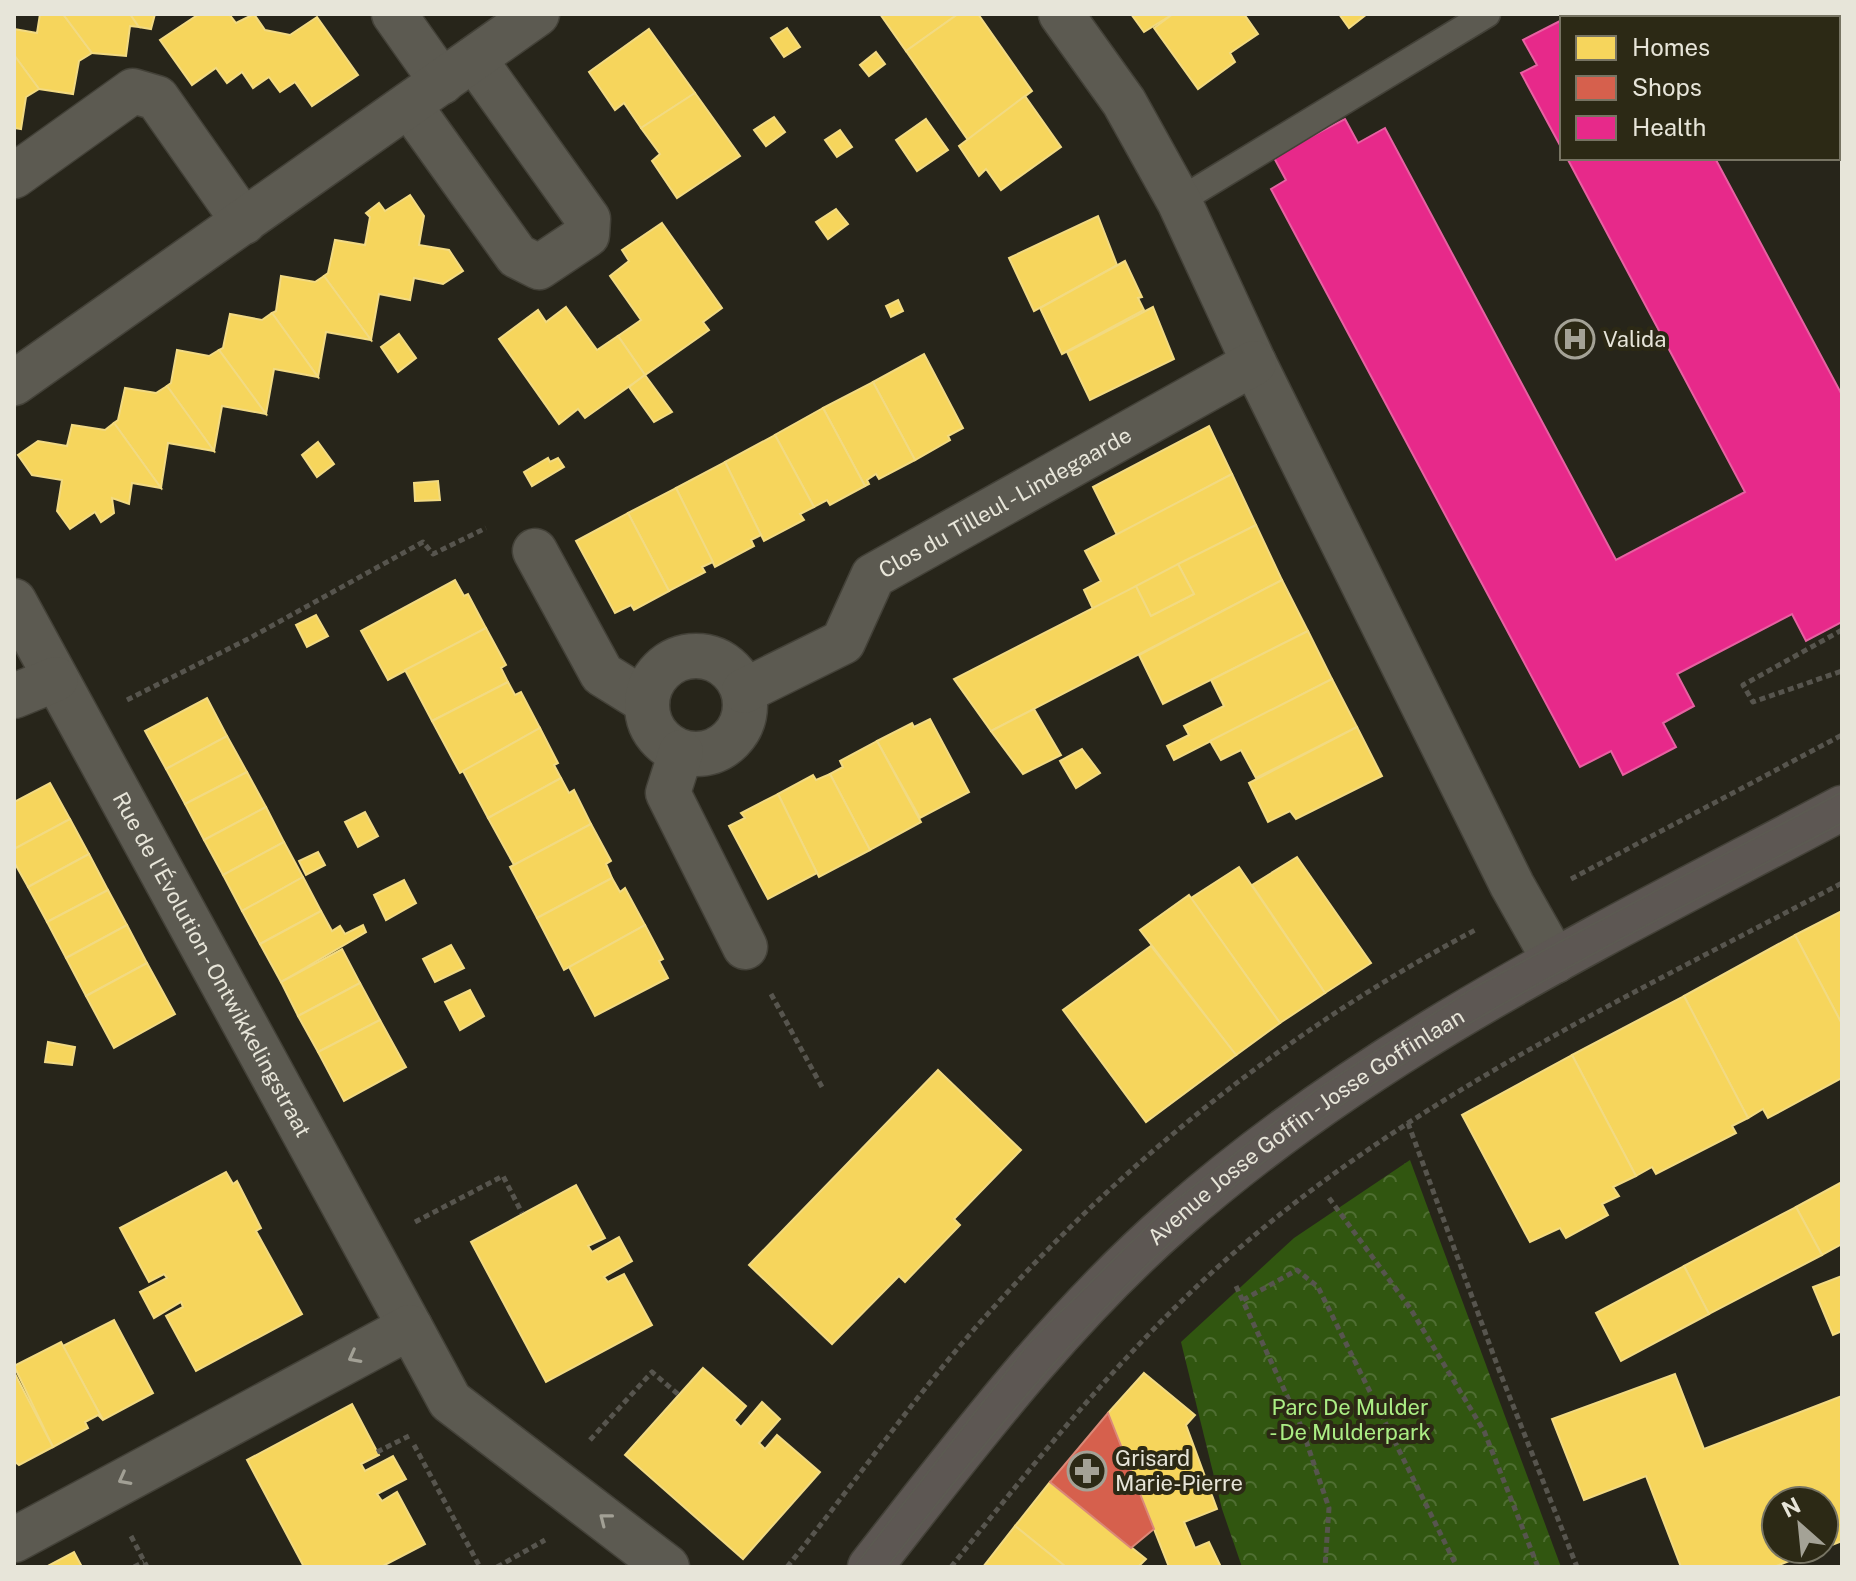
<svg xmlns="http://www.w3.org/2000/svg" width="1856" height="1581" font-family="'Public Sans',sans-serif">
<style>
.park{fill:url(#park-crowns)}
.homes{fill:#f6d55c;stroke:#f2da82;stroke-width:2}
.shops{fill:#d6604d;stroke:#db8877;stroke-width:2}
.health{fill:#e7298a;stroke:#e761a2;stroke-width:2}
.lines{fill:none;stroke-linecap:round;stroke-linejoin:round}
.service-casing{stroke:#434138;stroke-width:29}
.minor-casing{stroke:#434138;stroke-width:47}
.secondary-casing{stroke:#434138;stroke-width:47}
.path{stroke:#57554e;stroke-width:5;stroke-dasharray:6 4;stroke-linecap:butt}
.service{stroke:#5c5a51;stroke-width:26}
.minor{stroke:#5c5a51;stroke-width:44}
.secondary{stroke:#5d5753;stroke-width:44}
.tram{stroke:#5c5a52;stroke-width:2}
.oneway{stroke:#a2a095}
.labels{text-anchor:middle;stroke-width:8;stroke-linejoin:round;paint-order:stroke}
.poi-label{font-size:22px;fill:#e7e5d9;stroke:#2c2915;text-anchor:start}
.street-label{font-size:22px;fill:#e7e5d9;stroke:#2c2915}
.park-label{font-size:22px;fill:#abed84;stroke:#2c2915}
</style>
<defs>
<pattern id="park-crowns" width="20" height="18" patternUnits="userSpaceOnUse" patternTransform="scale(2)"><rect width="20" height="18" fill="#315610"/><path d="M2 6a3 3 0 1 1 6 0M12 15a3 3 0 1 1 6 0" fill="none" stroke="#4f6e32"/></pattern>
</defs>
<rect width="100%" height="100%" fill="#27251a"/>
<path class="park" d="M1410,1160l151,407h-319l-20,-58 -41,-167 113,-104z"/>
<g class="homes">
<path d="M40,14h23l29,39 -13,8 -6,33 -34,-5 -25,-34v-26l23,4z"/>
<path d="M63,14h67l9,13 -9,-1 -4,30 -34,-3z"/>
<path d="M130,14h25l-4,15 -12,-2z"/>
<path d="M199,14h30l7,9 18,-9 11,16 25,5 27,-18 41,58 -46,31 -17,-24 -15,10 -11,-15 -16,11 -11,-16 -15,11 -11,-15 -24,17 -32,-45z"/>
<path d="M880,14h78l-52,37z"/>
<path d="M958,14h20l54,77 -64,49 -62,-89z"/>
<path d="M1131,14h42l-29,18z"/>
<path d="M1173,14h71l14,20 -28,19 5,9 -37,27 -44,-61z"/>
<path d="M1339,14h28l-18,14z"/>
<path d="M787,28l13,19 -16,10 -13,-19z"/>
<path d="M649,29l46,64 -54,35 -17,-25 -9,7 -26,-38z"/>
<path d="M876,52l9,12 -16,12 -9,-11z"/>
<path d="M14,55l25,34 -13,8 -5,32 -7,-1z"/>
<path d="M695,93l45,63 -63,42 -25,-37 8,-7 -19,-26z"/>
<path d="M1025,96l36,51 -60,43 -15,-21 -7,7 -20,-30z"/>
<path d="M774,117l11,15 -19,14 -12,-16z"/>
<path d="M926,119l22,31 -31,21 -21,-31z"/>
<path d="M840,130l12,17 -15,10 -12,-17z"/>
<path d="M410,195l14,21 -5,29 30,5 14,21 -20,13 -29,-6 -4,22 -31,-6 -8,46 -47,-64 4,-3 7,-33 30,5 5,-28 -4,-4 13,-10 6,8z"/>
<path d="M836,209l12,15 -20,15 -12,-17z"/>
<path d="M1098,216l19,49 -83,46 -25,-53z"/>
<path d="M662,223l60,85 -19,14 6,8 -64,45 -27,-39 23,-16 -31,-44 19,-15 -7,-11z"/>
<path d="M1125,261l17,36 -4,1 6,12 -82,44 -22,-46z"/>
<path d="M281,276l34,6 9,-6 47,64 -45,-8 -8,45 -46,-64 4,-2z"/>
<path d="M898,300l5,11 -12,6 -5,-11z"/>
<path d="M566,307l31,43 21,-14 27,39 -60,43 -7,-9 -19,15 -60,-85 39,-29 8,12z"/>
<path d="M1153,307l21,52 -84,41 -23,-48z"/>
<path d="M272,313l46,64 -44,-8 -8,45 -47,-64 4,-2 7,-34 32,6z"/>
<path d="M399,334l17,24 -18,14 -17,-25z"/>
<path d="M177,350l32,6 10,-6 47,64 -44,-8 -8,45 -47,-65 4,-3z"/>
<path d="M924,354l39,74 -15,8 2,4 -35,20 -42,-78z"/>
<path d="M645,375l27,37 -18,10 -25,-35z"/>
<path d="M873,382l42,78 -36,19 -3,-5 -9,6 2,4 -4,2 -42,-78z"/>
<path d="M167,386l47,65 -46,-8 -7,45 -47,-65 4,-3 7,-32 31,5z"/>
<path d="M823,408l42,78 -35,19 -3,-5 -13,7 -39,-72z"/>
<path d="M114,423l47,65 -29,-5 -3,21 -17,-6 2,15 -13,9 -6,-10 -25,17 -13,-18 5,-31 -30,-5 -14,-20 20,-14 29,5 5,-21 33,5z"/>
<path d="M1209,426l23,48 -115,61 -24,-48z"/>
<path d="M775,435l39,72 -14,7 4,6 -40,21 -39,-79z"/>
<path d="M318,442l16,22 -17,13 -15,-22z"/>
<path d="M548,458l2,4 8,-4 6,9 -32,19 -8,-14z"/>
<path d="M725,462l36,73 -10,5 3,6 -39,21 -39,-79z"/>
<path d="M1232,474l24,51 -163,84 -9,-19 17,-9 -16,-30z"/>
<path d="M438,481l2,19 -25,1 -1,-18z"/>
<path d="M676,488l37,74 -11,5 3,5 -36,19 -41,-78z"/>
<path d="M628,513l41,78 -35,19 -3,-5 -16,8 -39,-72z"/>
<path d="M1256,525l26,55 -291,151 -37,-52 182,-93 15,30 43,-22 -16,-30z"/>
<path d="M1178,564l16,30 -43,22 -15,-30z"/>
<path d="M455,580l9,16 4,-2 18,34 -98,52 -27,-49z"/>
<path d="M1282,580l26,51 -145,73 -24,-49z"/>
<path d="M316,615l12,21 -21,11 -11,-22z"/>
<path d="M486,628l20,37 -5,3 7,14 -76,39 -27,-51z"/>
<path d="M1308,631l24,48 -158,81 -7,-14 22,-11 -5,-9 40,-20 -13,-26z"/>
<path d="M1332,679l25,48 -101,51 -15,-28 -20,10 -11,-19z"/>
<path d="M508,682l7,13 6,-3 19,36 -80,45 -28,-52z"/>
<path d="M207,698l20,38 -61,33 -21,-38z"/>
<path d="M1034,709l27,46 -38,19 -32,-43z"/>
<path d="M930,719l39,73 -49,26 -43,-77 35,-18 2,4z"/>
<path d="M1357,727l25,49 -86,43 -6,-8 -22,11 -19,-39z"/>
<path d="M540,728l18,35 -4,2 7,13 -73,40 -25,-47z"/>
<path d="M227,736l20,36 -62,32 -19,-35z"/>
<path d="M877,741l44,81 -51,28 -40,-76 13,-7 -3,-6z"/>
<path d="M1082,749l18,24 -24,15 -16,-27z"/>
<path d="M247,772l19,35 -62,33 -19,-36z"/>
<path d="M830,774l40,76 -51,27 -41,-83 35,-19 3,5z"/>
<path d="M561,778l8,15 5,-3 17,34 -77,41 -26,-47z"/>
<path d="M50,783l20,36 -56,30v-47z"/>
<path d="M778,794l39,79 -49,26 -39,-73 16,-8 -4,-5z"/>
<path d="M266,807l18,35 -61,33 -19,-35z"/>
<path d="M365,812l13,24 -20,11 -13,-25z"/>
<path d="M70,819l19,35 -61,33 -14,-25v-13z"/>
<path d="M591,824l20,37 -5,3 6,14 -75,40 -27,-51z"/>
<path d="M284,842l19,35 -61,34 -19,-36z"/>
<path d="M318,852l7,13 -19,10 -7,-14z"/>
<path d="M89,854l19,36 -61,32 -19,-35z"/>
<path d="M1297,857l74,106 -46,30 -73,-108z"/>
<path d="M1239,867l86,126 -45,30 -89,-125z"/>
<path d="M303,877l18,34 -61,33 -18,-33z"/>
<path d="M612,878l8,14 5,-4 20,37 -81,45 -27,-52z"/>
<path d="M404,880l12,23 -30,17 -12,-25z"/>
<path d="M108,890l19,35 -61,33 -19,-36z"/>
<path d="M1189,895l91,128 -44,32 -96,-125z"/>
<path d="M321,911l11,20 8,-5 5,8 18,-9 3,7 -85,50 -21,-38z"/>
<path d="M1842,911v113l-47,-89z"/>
<path d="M127,925l20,38 -61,33 -20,-38z"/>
<path d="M645,925l18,34 -4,2 9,17 -73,38 -26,-49z"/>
<path d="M1795,935l47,89v54l-74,40 -5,-9 -15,9 -64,-122z"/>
<path d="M451,945l13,23 -29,14 -12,-23z"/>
<path d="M1151,946l85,109 -90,67 -83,-112z"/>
<path d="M342,949l18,34 -62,33 -17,-34z"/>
<path d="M147,963l28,51 -61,34 -28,-52z"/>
<path d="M360,983l20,37 -62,32 -20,-36z"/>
<path d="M470,990l14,26 -24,14 -15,-28z"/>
<path d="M1684,996l64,122 -16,8 4,7 -80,41 -4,-7 -16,9 -64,-121z"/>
<path d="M380,1020l26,47 -62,34 -26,-49z"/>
<path d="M48,1042l27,5 -3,18 -27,-3z"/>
<path d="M1572,1055l64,121 -23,11 6,9 -17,8 6,11 -42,23 -6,-10 -30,14 -68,-127z"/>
<path d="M938,1070l83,80 -67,69 6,6 -55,57 -6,-6 -67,68 -83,-79z"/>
<path d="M226,1172l7,12 4,-3 24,47 -5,3 46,83 -106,57 -30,-55 17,-9 -2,-5 -27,16 -14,-26 27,-14 -3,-4 -15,8 -29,-54z"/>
<path d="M1842,1182v62l-20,11 -26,-48z"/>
<path d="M576,1185l29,53 -17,8 4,6 27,-15 13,24 -28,16 4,5 16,-8 28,51 -106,57 -75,-140z"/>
<path d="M1796,1207l26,48 -113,59 -25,-48z"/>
<path d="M1684,1266l25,48 -88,47 -25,-48z"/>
<path d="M1842,1276v55l-9,4 -20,-48z"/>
<path d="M114,1320l39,73 -50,27 -40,-74z"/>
<path d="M61,1342l42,78 -5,-5 -13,7 3,6 -35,19 -39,-81z"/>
<path d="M703,1368l43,38 -12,14 7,7 21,-25 18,17 -21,24 6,6 12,-14 43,37 -77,87 -118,-104z"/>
<path d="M14,1372l39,75 -34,18 -5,-4z"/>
<path d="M1144,1373l51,42 -9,10 31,84 -33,13 11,26 14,-6 12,25h-52l-61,-154z"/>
<path d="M1675,1374l29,75 138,-53v145l-18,7v-47h-48v48h44l-46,18h-93l-35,-91 -62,24 -32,-81z"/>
<path d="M352,1404l27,51 -18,9 4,7 28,-15 13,23 -29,15 5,7 15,-9 28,52 -44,23h-77l-57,-107z"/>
<path d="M1050,1482l96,77 -8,8h-72l-51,-41z"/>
<path d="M1015,1526l51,41h-83z"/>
<path d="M74,1552l8,15h-36z"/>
</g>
<path class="shops" d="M1108,1413l46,116 -23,19 -81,-66z"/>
<g class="health">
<path d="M1573,14h41l2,4h-50z"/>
<path d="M1822,14h20v69l-4,-8v-57h-14z"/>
<path d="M1562,20v129l-41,-76 16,-8 -14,-25z"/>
<path d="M1345,119l13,24 27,-15 231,432 129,-68 -178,-334h148l127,237v227l-36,19 -14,-27 -115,60 17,32 -31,17 13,24 -53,28 -12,-24 -31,16 -309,-578 15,-9 -13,-24z"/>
</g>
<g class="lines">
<defs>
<path id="service" d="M1179,201l308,-187"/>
<g id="minor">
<path d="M394,14l48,68"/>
<path d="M1061,14l63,88 55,99 75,162 258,522 43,76"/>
<path d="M409,105l108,151 22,11 48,-32 1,-16 -114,-160"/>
<path d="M14,176l119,-85 24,7 87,124"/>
<path d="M14,383l523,-369"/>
<path d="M535,551l67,123 45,28"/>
<path id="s1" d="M14,601l396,726"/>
<circle cx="696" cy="705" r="49"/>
<path id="s2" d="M744,691l99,-49 30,-66 381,-213"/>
<path d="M14,696l42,-17"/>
<path d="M681,752l-13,41 77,154"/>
<path d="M14,1540l396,-213 40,74 217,166"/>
</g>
<g id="secondary">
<path id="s3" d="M870,1567c96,-122 188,-246 306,-349 197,-174 435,-287 666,-410"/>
</g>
</defs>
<use href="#service" class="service-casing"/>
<use href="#minor" class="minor-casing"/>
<use href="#secondary" class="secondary-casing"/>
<g class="path">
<path d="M1842,630l-99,55 10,17 89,-31"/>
<path d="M127,700l121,-61 175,-97 10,12 53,-26"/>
<path d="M1571,879l271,-144"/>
<path d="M771,994l51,93"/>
<path d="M1408,1123l91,247 78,197"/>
<path d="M1329,1198l81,110 74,123 54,136"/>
<path d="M415,1222l88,-46 19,37"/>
<path d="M1236,1286l65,140 28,82 -4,59"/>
<path d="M1243,1300l54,-30 21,17 139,280"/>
<path d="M590,1440l62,-68 27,23"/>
<path d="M414,1445l66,122"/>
<path d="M377,1452l32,-16"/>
<path d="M131,1536l16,31"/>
<path d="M134,1567l10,-5"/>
<path d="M497,1567l48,-27"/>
<path d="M787,1567c70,-86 132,-178 207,-260 136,-152 303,-283 483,-378"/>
<path d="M951,1567c85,-106 168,-211 269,-302 182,-163 408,-268 622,-382"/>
</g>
<use href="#service" class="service"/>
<use href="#minor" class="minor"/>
<use href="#secondary" class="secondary"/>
<g class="tram">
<path d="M854,1567l175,-224 136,-134 151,-119 157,-102 369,-196"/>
<path d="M887,1567c107,-136 214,-270 348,-382 178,-148 403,-253 607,-362"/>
</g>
</g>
<defs><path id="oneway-chevron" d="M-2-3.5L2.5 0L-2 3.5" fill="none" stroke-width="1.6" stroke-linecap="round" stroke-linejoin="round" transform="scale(2)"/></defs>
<g class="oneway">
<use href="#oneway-chevron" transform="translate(354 1357) rotate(152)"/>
<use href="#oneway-chevron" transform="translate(124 1479) rotate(152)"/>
<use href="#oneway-chevron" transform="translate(605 1519) rotate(-142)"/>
</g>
<defs>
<symbol id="hospital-ring" viewBox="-11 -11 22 22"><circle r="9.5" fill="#2c2915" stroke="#a4a296" stroke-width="1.5"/><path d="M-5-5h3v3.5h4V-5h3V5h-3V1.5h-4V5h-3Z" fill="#a4a296"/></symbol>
<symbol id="pharmacy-ring" viewBox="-11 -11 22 22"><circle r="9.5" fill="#2c2915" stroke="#a4a296" stroke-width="1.5"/><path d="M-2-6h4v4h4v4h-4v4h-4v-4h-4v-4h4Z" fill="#a4a296"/></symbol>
</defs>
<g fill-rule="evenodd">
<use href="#hospital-ring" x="1553" y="317" width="44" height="44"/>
<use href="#pharmacy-ring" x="1065" y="1449" width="44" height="44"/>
</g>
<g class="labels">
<g class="poi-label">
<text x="1603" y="347">Valida</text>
<text x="1115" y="1466">Grisard<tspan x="1115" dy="25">Marie-Pierre</tspan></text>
</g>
<g class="street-label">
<text dy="8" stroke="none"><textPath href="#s2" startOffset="334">Clos du Tilleul - Lindegaarde</textPath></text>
<text dy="8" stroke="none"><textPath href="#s1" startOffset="414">Rue de l'Évolution - Ontwikkelingstraat</textPath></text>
<text dy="8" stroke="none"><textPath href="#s3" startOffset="624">Avenue Josse Goffin - Josse Goffinlaan</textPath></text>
</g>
<g class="park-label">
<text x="1350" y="1415">Parc De Mulder<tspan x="1350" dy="25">- De Mulderpark</tspan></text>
</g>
</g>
<rect width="1856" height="1581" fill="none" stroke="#e7e5d9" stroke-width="32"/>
<rect x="1560" y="16" width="280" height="144" fill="#2c2915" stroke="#777463" stroke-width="2"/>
<rect x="1576" y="36" width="40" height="24" fill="#f6d55c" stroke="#777463" stroke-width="2"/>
<text x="1632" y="56" font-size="24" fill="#e7e5d9">Homes</text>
<rect x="1576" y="76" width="40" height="24" fill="#d6604d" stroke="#777463" stroke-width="2"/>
<text x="1632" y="96" font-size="24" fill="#e7e5d9">Shops</text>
<rect x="1576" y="116" width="40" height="24" fill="#e7298a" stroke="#777463" stroke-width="2"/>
<text x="1632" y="136" font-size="24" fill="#e7e5d9">Health</text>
<g transform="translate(1800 1525) rotate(333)"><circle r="38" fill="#2c2915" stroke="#777463" stroke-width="2"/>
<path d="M0-6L14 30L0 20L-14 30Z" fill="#a4a296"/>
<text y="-12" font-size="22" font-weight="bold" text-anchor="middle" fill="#e7e5d9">N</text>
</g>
</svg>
